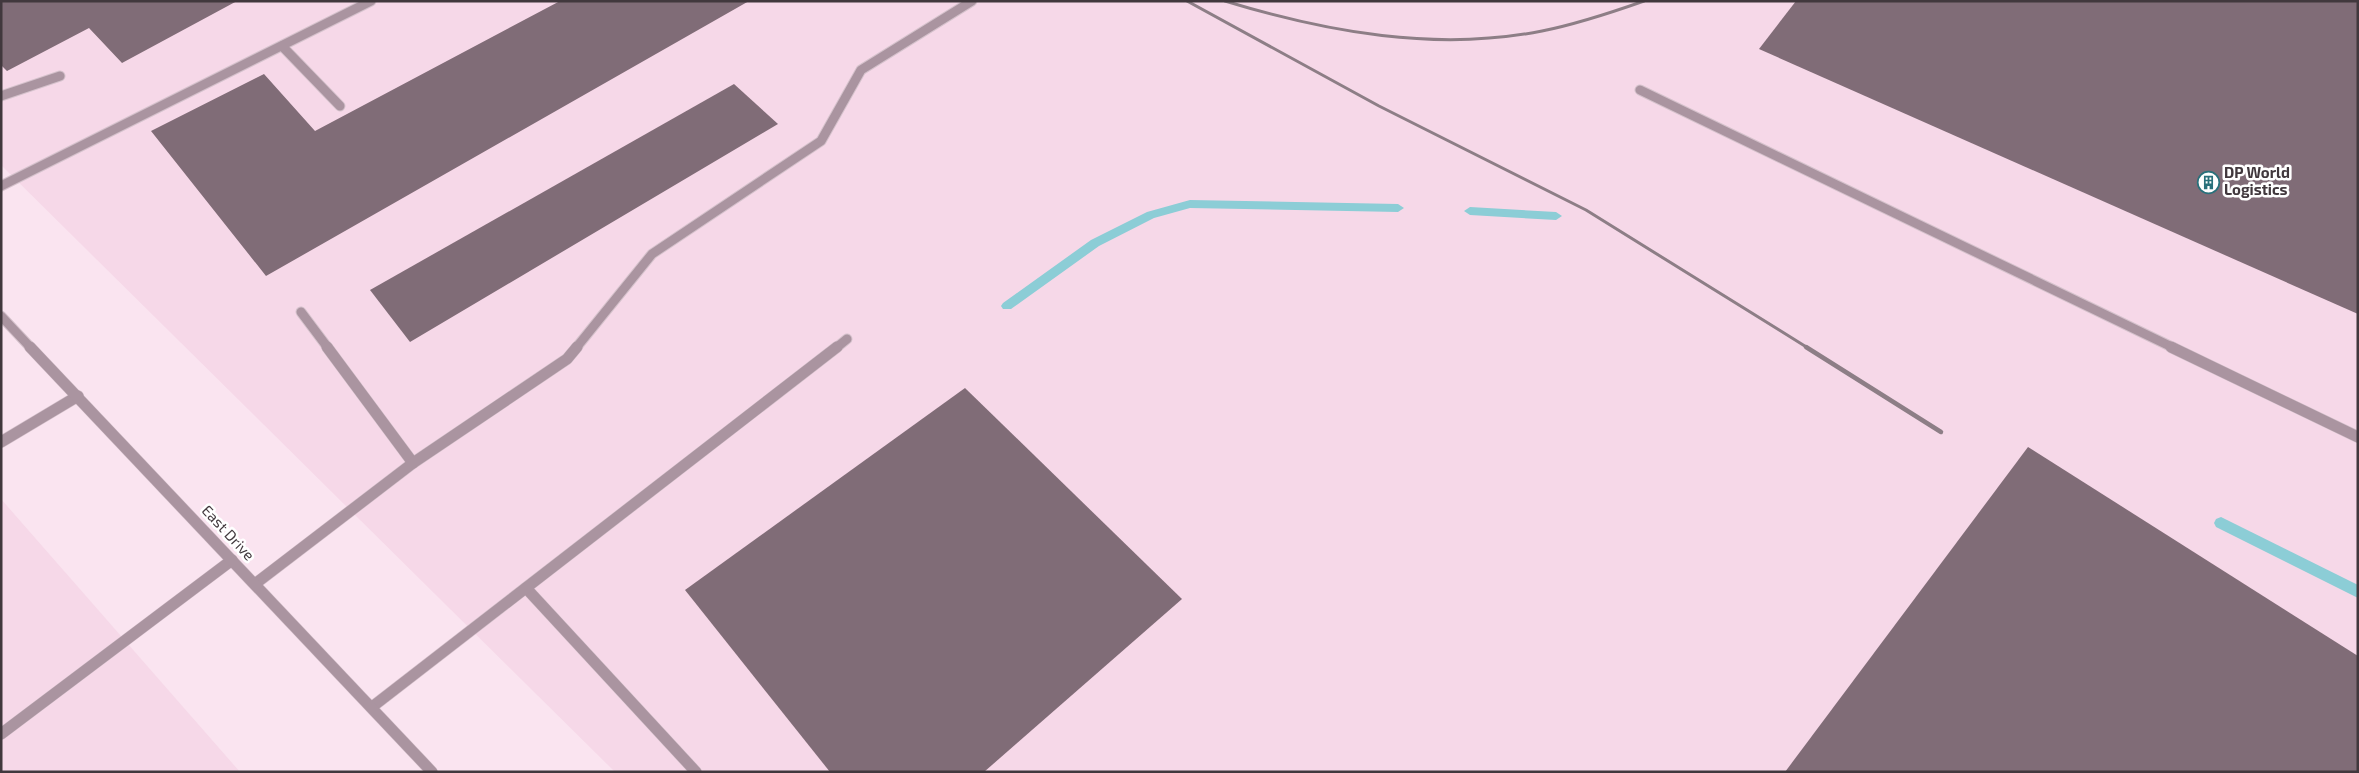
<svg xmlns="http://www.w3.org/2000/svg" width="2359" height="773" font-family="'Exo 2',sans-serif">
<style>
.built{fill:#f6d8e8}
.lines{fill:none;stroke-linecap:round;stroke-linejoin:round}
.stream{fill:#8ccdd6;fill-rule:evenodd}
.building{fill:#806c77}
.service-far1-casing{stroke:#d5c2cc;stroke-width:11}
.service-casing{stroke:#d5c2cc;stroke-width:12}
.tertiary-far1-casing{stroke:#d5c2cc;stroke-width:11}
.tertiary-casing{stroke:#d5c2cc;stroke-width:12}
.service-far1{stroke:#aa94a0;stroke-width:9}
.service{stroke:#aa94a0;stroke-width:11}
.tertiary-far1{stroke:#aa94a0;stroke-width:9}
.tertiary{stroke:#aa94a0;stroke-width:11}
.rail-far1{stroke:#8d7e86;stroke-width:3}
.rail{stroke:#8d7e86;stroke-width:4.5}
.labels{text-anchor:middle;stroke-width:5;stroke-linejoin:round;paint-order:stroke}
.poi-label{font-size:15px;font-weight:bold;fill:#41383d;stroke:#fff;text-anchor:start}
.street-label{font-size:15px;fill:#41383d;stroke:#fff}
</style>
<rect width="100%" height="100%" fill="#fae4f0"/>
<g class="built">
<path d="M1,1h2357v771h-1743l-614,-607z"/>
<path d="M1,499l239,273h-239z"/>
</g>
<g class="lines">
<g class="stream">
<path d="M1190,200l208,4 6,4 -6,4 -208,-4 -36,10 -55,28 -88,63h-8l-2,-3 2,-3 88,-63 56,-28z"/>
<path d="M1470,207l86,5 6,4 -6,4 -86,-5 -6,-4z"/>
<path d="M2221,517l137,68v13l-142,-71 -2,-4 2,-4z"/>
</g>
</g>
<g class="building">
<path d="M1,1h236l-115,62 -33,-35 -82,43 -6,-6z"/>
<path d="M560,1h189l-483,275 -115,-145 113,-57 51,57z"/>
<path d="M1796,1h562v313l-599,-265z"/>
<path d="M734,84l44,40 -368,218 -40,-52z"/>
<path d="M965,388l217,211 -198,173h-154l-145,-182z"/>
<path d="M2028,447l330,209v116h-573z"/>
</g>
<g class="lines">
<defs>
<g id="service-far1">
<path d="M282,46l58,60"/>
<path d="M1640,90l534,258"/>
<path d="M1,96l59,-20"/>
<path d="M1,186l370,-185"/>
<path d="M301,312l27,36"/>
<path d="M576,348l76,-94 169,-113 40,-71 111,-69"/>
<path d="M836,348l11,-9"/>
</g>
<g id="service">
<path d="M327,347l86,116"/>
<path d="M2171,347l187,90"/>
<path d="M1,442l77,-46"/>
<path d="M255,584l158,-121 154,-104 10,-12"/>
<path d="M526,588l170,184"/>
<path d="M372,707l465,-360"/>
<path d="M1,734l231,-174"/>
</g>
<path id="tertiary-far1" d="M1,316l30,32"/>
<path id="tertiary" d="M30,347l402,425"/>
</defs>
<use href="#service-far1" class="service-far1-casing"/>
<use href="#service" class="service-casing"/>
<use href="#tertiary-far1" class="tertiary-far1-casing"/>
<use href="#tertiary" class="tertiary-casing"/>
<use href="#service-far1" class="service-far1"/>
<use href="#service" class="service"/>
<use href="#tertiary-far1" class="tertiary-far1"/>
<use href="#tertiary" class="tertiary"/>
<g class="rail-far1">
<path d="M1187,1l192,105 207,104 222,138"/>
<path d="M1225,1c102,31 211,51 317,30 35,-7 68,-18 102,-30"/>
</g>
<path class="rail" d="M1806,347l135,85"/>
</g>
<defs>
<symbol id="building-ring" viewBox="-11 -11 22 22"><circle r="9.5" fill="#fff" stroke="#29717b" stroke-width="1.5"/><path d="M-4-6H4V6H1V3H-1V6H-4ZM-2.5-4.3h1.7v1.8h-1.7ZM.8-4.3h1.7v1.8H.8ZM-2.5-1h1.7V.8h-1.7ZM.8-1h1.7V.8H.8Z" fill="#29717b"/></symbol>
</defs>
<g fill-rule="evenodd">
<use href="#building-ring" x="2196" y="170" width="25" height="25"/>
</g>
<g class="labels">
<g class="poi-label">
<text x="2224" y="178">DP World<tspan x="2224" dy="17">Logistics</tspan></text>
</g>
<g class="street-label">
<text transform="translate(228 533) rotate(47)" y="5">East Drive</text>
</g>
</g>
<rect width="2359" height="773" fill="none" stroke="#41383d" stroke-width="5"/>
</svg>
